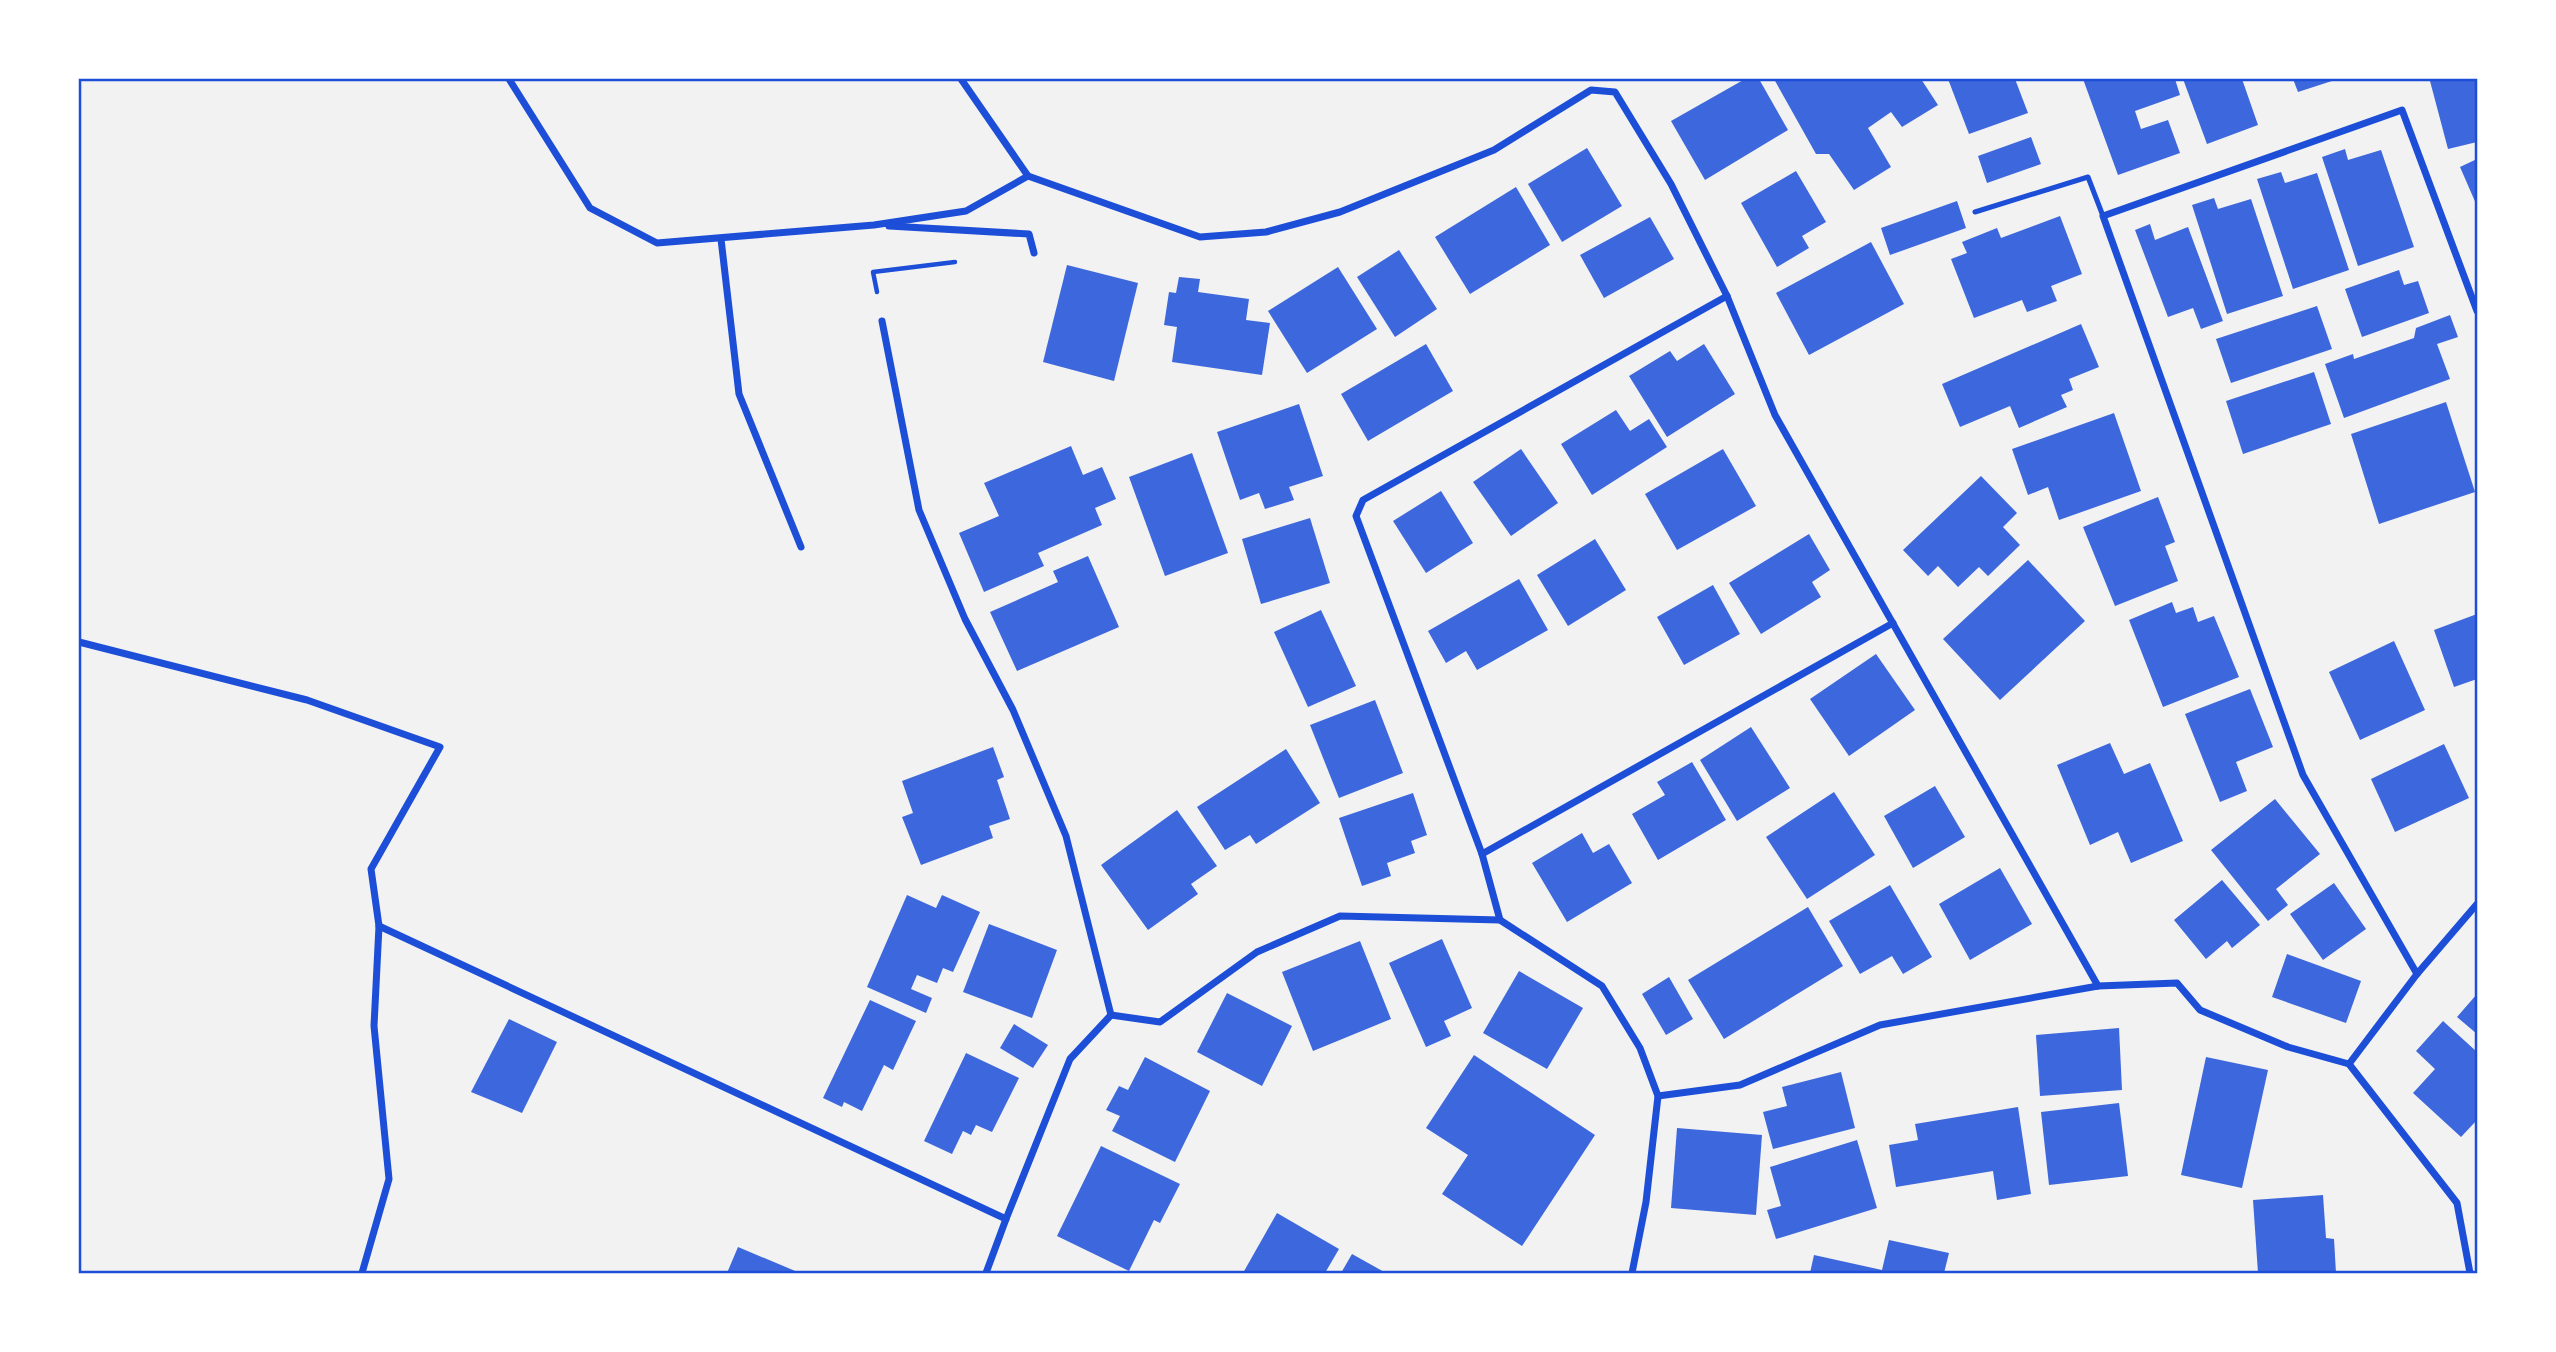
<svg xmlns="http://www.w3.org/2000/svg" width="2556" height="1352" font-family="'Noto Serif',serif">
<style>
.building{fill:#3d67dc}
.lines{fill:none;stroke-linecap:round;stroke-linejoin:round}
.path{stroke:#1d4ed8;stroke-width:4.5}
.service{stroke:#1d4ed8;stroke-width:5}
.minor{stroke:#1d4ed8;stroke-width:7}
.neatline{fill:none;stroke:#1d4ed8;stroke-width:2.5}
</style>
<rect width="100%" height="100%" fill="#f2f2f2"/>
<g class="building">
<path d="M1745,79h14l29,51 -83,50 -34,-59z"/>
<path d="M1774,79h147l17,26 -36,22 -11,-15 -23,16 23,39 -37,23 -25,-36h-13z"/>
<path d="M1948,79h67l13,34 -59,21z"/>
<path d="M2083,79h92l5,16 -45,16 6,18 27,-9 12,33 -62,22z"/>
<path d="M2183,79h59l16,46 -51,19z"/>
<path d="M2293,79h45l-40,13z"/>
<path d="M2438,79h39v63l-29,7 -18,-68z"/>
<path d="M2031,137l10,27 -54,19 -9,-27z"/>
<path d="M1587,148l35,58 -60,36 -34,-58z"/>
<path d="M2345,149l3,11 33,-10 33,97 -56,19 -36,-109z"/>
<path d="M2477,159v47l-17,-39z"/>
<path d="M1796,171l30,51 -24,14 7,12 -32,19 -36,-64z"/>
<path d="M2281,172l4,11 32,-10 32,97 -56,19 -36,-110z"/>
<path d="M1516,187l34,58 -80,49 -35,-57z"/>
<path d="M2214,198l4,11 33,-10 32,97 -56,18 -35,-109z"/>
<path d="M1957,201l9,27 -76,27 -9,-27z"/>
<path d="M2060,216l22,58 -31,12 6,15 -30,11 -5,-12 -48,18 -23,-59 16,-6 -5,-11 35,-14 4,10z"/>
<path d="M1650,217l24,42 -70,39 -24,-43z"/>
<path d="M2150,224l5,16 33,-13 35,94 -22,8 -8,-21 -25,9 -33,-87z"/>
<path d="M1871,242l33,62 -95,51 -33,-62z"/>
<path d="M1399,250l38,59 -42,28 -38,-60z"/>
<path d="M1067,265l71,18 -24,98 -71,-19z"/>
<path d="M1338,267l39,62 -70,44 -39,-62z"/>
<path d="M2399,270l5,15 14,-4 11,32 -67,24 -17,-48z"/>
<path d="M1179,277l21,2 -2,13 51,7 -3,21 24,3 -8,52 -90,-13 5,-35 -13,-2 5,-33 7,1z"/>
<path d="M2317,306l15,43 -101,34 -15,-44z"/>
<path d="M2450,315l8,22 -21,7 13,35 -106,39 -19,-54 28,-10 1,5 60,-21 2,-10z"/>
<path d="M2081,324l18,43 -30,12 4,11 -12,5 6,12 -48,21 -9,-22 -50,21 -18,-43z"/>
<path d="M1426,344l27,47 -85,50 -27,-47z"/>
<path d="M1704,344l31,50 -68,43 -38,-61 41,-25 7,10z"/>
<path d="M2314,372l17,52 -88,30 -17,-53z"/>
<path d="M2446,402l29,90 -96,32 -28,-90z"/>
<path d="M1299,404l24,72 -34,11 5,13 -29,9 -6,-16 -19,7 -23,-68z"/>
<path d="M1616,410l14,21 19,-12 18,28 -75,48 -31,-51z"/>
<path d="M2114,413l27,78 -82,29 -11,-33 -20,8 -16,-46z"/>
<path d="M1071,446l12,29 19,-8 14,32 -21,9 7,17 -64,28 6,13 -60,26 -25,-59 40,-17 -15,-33z"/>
<path d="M1521,449l37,54 -47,33 -38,-54z"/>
<path d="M1723,449l33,57 -79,44 -32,-56z"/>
<path d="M1192,453l36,100 -63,23 -36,-99z"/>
<path d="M1981,476l36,37 -14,14 17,18 -32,31 -9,-9 -21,20 -20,-21 -10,10 -25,-26z"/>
<path d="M1441,491l32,52 -47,30 -33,-52z"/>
<path d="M2158,497l17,45 -10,4 13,35 -63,25 -32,-79z"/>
<path d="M1310,518l20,65 -69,21 -19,-65z"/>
<path d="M1809,534l21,36 -18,12 9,15 -60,37 -32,-51z"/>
<path d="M1595,539l31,51 -58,36 -31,-51z"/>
<path d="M1088,556l31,71 -102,44 -27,-59 68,-30 -5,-11z"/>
<path d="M2028,560l57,61 -85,79 -57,-61z"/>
<path d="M1519,579l29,51 -71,40 -11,-19 -20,12 -18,-32z"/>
<path d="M1713,585l27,49 -56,31 -27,-48z"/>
<path d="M2172,602l4,11 17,-6 5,15 16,-6 25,61 -76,30 -34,-87z"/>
<path d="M1321,610l35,76 -48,21 -34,-75z"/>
<path d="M2477,614v65l-23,8 -20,-57z"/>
<path d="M2394,641l31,69 -65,30 -31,-68z"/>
<path d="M1876,654l39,56 -66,46 -39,-57z"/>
<path d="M2250,689l23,58 -37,15 11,29 -27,11 -35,-88z"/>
<path d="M1375,700l28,73 -64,25 -29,-73z"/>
<path d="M1751,727l39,61 -53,33 -37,-61z"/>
<path d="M2110,743l14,31 26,-11 33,78 -52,22 -13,-31 -28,13 -33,-80z"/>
<path d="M2444,744l25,54 -74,34 -24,-53z"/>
<path d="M993,747l11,30 -7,3 13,39 -21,7 4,12 -72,27 -19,-48 11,-4 -11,-32z"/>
<path d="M1286,749l34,54 -64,41 -6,-9 -25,15 -28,-43z"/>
<path d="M1692,762l34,58 -68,40 -26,-46 33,-19 -8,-13z"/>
<path d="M1935,786l30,51 -52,31 -29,-52z"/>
<path d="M1834,792l41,63 -68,44 -41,-62z"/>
<path d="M1413,793l14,42 -16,6 4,12 -28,10 4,13 -29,10 -23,-68z"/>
<path d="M2275,799l45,55 -44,35 12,16 -20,16 -57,-71z"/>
<path d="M1177,810l40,56 -26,18 7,10 -50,36 -47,-65z"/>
<path d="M1582,833l11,20 16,-9 23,39 -65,39 -35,-59z"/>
<path d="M2000,868l32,56 -62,36 -31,-56z"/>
<path d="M2222,880l38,45 -28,23 -5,-7 -21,18 -32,-39z"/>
<path d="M2334,883l32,46 -43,31 -33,-46z"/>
<path d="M1890,885l42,72 -29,17 -11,-18 -32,18 -31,-53z"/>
<path d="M907,895l29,13 6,-13 38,17 -27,60 -10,-4 -6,15 -20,-8 -6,14 21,9 -6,15 -59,-26z"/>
<path d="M1808,907l35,59 -119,73 -36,-59z"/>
<path d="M989,924l68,26 -25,68 -69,-26z"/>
<path d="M1442,939l30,69 -28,13 7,15 -25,11 -37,-84z"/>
<path d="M1360,941l31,78 -78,32 -31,-79z"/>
<path d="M2287,954l74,27 -15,42 -74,-26z"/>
<path d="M1519,971l64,37 -36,61 -64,-36z"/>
<path d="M1669,977l24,42 -27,16 -24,-41z"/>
<path d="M1227,993l65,33 -30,60 -65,-34z"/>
<path d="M2477,994v40l-20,-17z"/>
<path d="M870,1000l46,21 -23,49 -9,-5 -22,46 -18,-9 -2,5 -19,-9z"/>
<path d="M509,1019l48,23 -35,71 -51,-21z"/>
<path d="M2443,1021l34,31v68l-16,17 -48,-44 22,-24 -19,-18z"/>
<path d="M1014,1024l34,21 -15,23 -33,-20z"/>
<path d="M2119,1028l3,62 -82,6 -4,-61z"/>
<path d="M966,1053l53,25 -27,54 -16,-7 -5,10 -8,-4 -11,23 -28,-13z"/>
<path d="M1474,1055l121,80 -73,111 -80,-52 26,-39 -42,-27z"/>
<path d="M1145,1057l65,34 -35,71 -63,-31 8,-15 -14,-6 13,-24 9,4z"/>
<path d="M2206,1057l62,13 -26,118 -61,-13z"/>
<path d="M1841,1072l14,56 -82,21 -10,-37 24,-6 -5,-19z"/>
<path d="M2119,1103l9,73 -79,9 -8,-73z"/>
<path d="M2018,1107l13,87 -34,6 -4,-29 -97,16 -7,-42 29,-5 -3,-16z"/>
<path d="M1677,1128l85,7 -6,80 -85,-7z"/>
<path d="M1857,1140l20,68 -101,31 -9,-29 14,-4 -11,-39z"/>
<path d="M1101,1146l79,38 -20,39 -6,-3 -25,51 -72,-35z"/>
<path d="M2323,1195l3,43 8,1 2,34h-78l-5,-73z"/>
<path d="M1277,1213l62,36 -14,24h-82z"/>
<path d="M1889,1240l60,13 -5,20h-134l4,-18 68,15z"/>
<path d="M738,1247l62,26h-73z"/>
<path d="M1352,1254l34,19h-45z"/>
</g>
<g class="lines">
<path class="path" d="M877,292l-4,-20 82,-10"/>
<path class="service" d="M1975,212l113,-35 15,39"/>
<g class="minor">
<path d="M509,79l81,129 67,35 217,-18 92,-14 62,-35"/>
<path d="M961,79l67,97 172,61 66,-5 74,-20 154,-62 97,-60 24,2 56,92 56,112 48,119 323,571"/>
<path d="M889,226l140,8 5,19"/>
<path d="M721,239l18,155 62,153"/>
<path d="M882,321l37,189 46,109 48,91 53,126 45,179"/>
<path d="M79,642l228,58 133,47 -69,122 8,57 -5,100 15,153 -27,94"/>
<path d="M1482,854l411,-231"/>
<path d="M1500,920l-18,-66 -126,-338 7,-16 364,-204"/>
<path d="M379,926l627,293 64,-160 41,-44"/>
<path d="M2417,974l-114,-199 -200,-559 299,-106 75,201"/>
<path d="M1111,1015l49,7 97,-70 83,-36 160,4 102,66 38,62 18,48 -12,106 -14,71"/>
<path d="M2349,1064l68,-90 60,-70"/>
<path d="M1658,1096l82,-11 140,-60 218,-39 79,-3 23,27 88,37 61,17 108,139 13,70"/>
<path d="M986,1273l20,-54"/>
</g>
</g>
<rect width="2556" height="1352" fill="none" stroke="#ffffff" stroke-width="161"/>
<rect x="80" y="80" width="2396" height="1192" class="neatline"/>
</svg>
